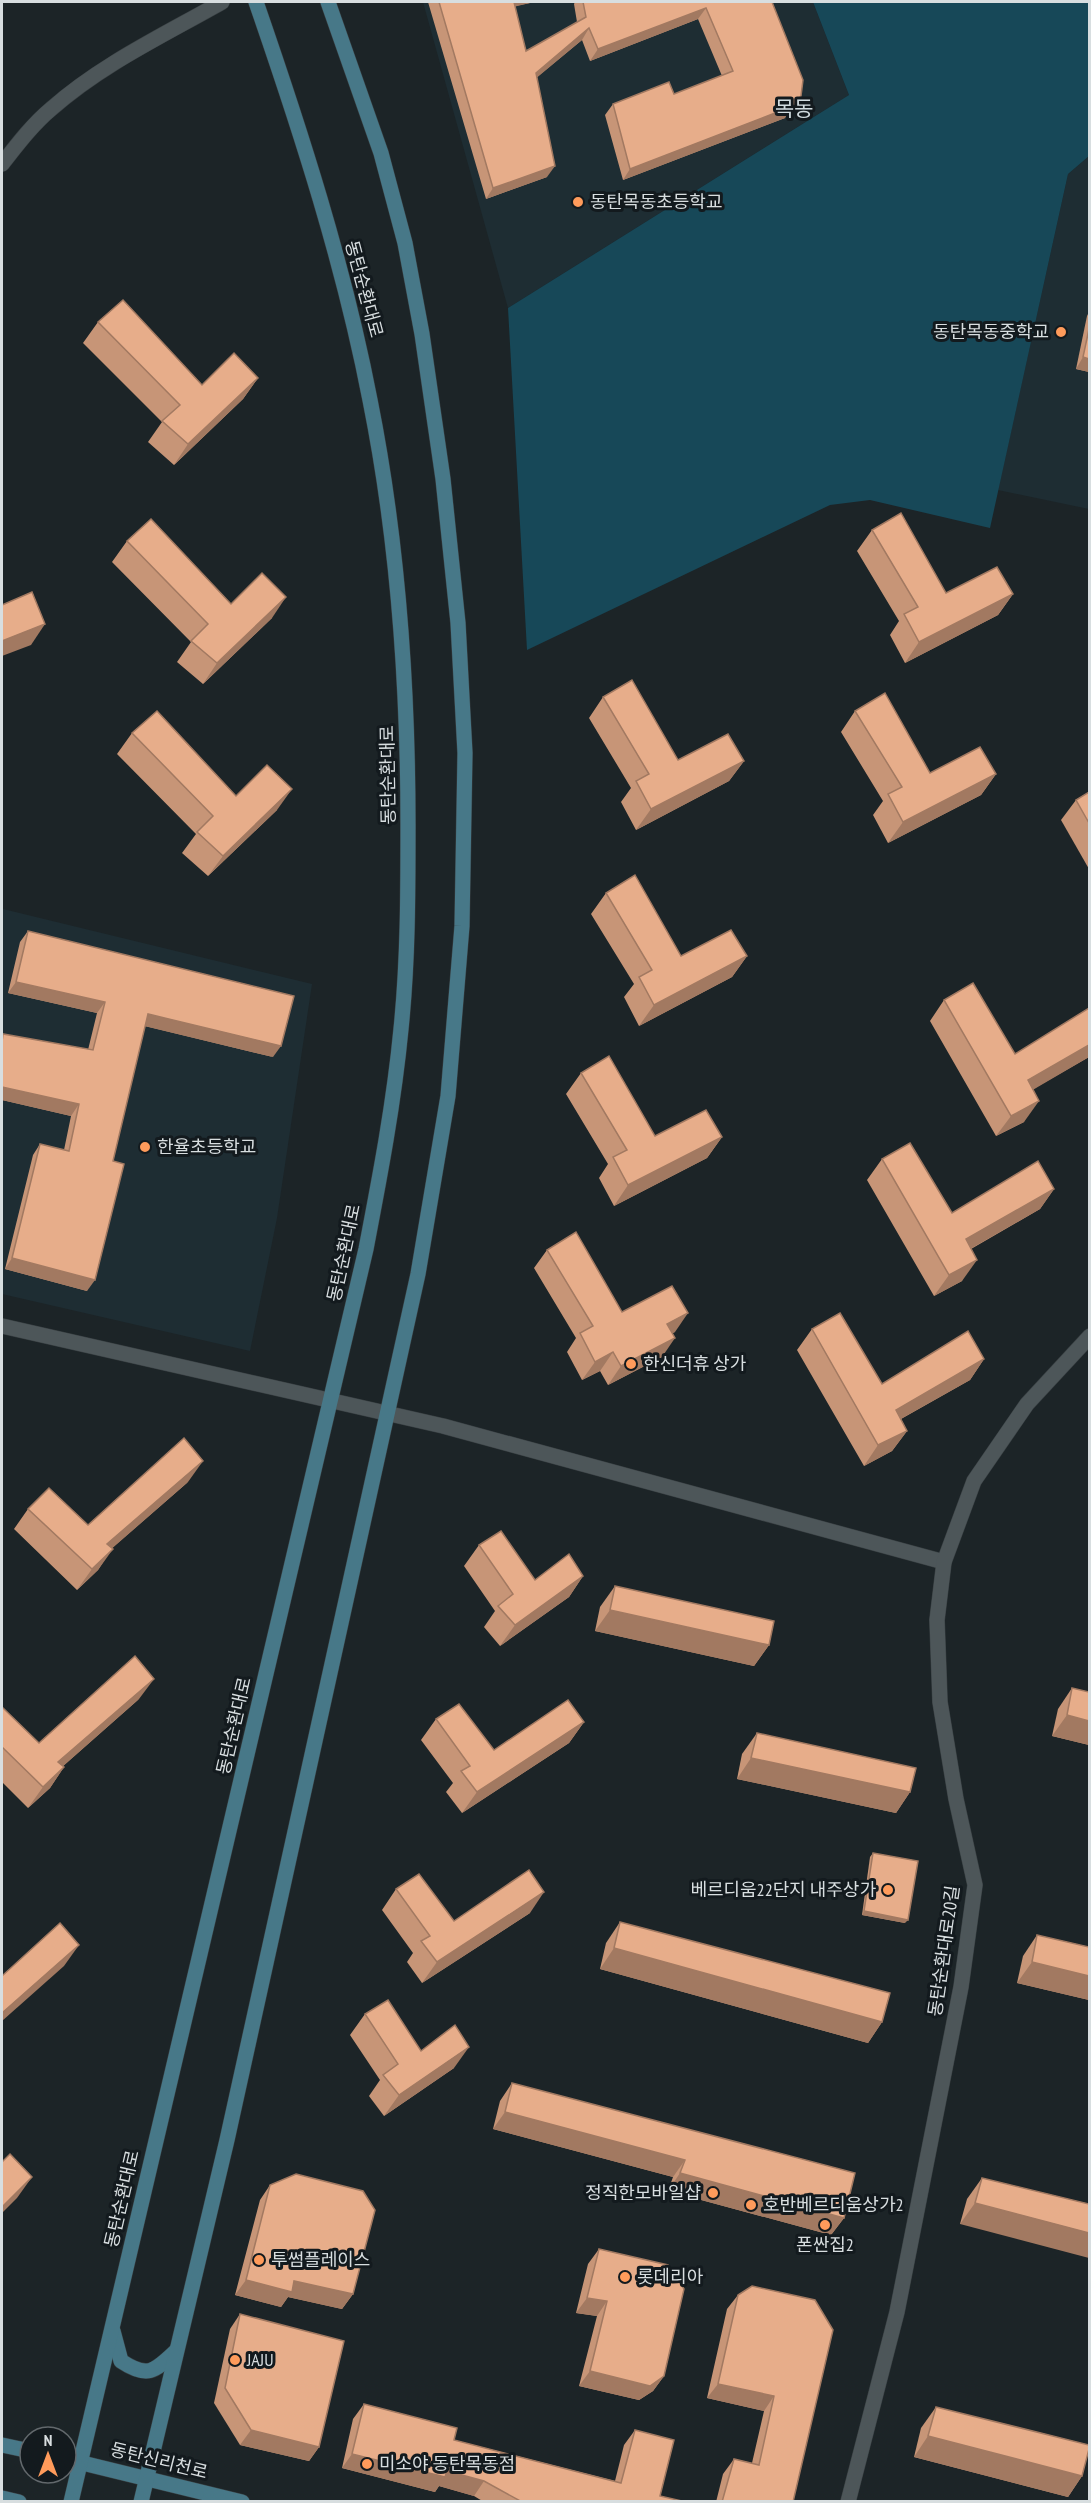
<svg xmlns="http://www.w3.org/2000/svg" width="1091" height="2503" font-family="'PT Sans Narrow','Noto Sans KR',sans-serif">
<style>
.built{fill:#1e2d33}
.green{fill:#174858}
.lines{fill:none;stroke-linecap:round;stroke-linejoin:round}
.tertiary-casing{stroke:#383f42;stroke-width:16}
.secondary-casing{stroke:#383f42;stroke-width:16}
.tertiary{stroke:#4d5659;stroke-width:15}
.secondary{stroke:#477888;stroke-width:15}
.wall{fill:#c79577}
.shaded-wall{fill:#a27961}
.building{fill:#e7ad8a;stroke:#a27961;stroke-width:1.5}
.poi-dot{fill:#ff9b5b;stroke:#131a1e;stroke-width:2}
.labels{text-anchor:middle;stroke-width:6;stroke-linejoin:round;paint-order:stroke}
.poi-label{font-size:18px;fill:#d8dee0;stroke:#131a1e;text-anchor:start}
.street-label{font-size:18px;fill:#d8dee0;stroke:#131a1e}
.quarter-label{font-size:21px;fill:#d1dce0;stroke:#131a1e}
</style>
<rect width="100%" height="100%" fill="#1c2427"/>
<g class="built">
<path d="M423,2h390l36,93 -341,213z"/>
<path d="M1089,156v353l-91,-19 70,-316z"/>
<path d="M3,909l309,75 -35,234 -27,133 -248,-57z"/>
</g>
<path class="green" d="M813,2h276v154l-21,18 -78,354 -120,-28 -40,5 -303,145 -19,-342 341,-213z"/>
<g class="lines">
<defs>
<g id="tertiary">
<path d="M2,164c15,-19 30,-39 49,-55 51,-45 113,-74 171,-107"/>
<path d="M2,1326l441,100 501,136"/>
<path d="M848,2502l49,-190 64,-325 14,-102 -19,-86 -16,-97 -3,-82 7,-58 30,-81 53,-77 63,-68"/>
</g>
<g id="secondary">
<path d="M113,2331l8,30c27,18 34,10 55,-10"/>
<path d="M2,2445l28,6"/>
<path d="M66,2459l176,43"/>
<path d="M2,2498l17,4"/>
<path d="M71,2502l295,-1253c14,-73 28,-146 35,-220 7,-68 7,-136 7,-204 0,-143 -10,-285 -38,-425 -26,-135 -69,-268 -114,-398"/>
<path d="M141,2502l86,-362 191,-866 30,-178 14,-170 3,-173 -7,-130 -15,-144 -21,-145 -17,-91 -24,-90 -53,-151"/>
</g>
</defs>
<use href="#tertiary" class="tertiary-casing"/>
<use href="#secondary" class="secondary-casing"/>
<use href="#tertiary" class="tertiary"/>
<use href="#secondary" class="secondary"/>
</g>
<g class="wall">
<path d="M428,2h103l-1,1 -15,3 11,45 51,-29 -3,-18 1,-2h197l13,116 -162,62 -18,-65 8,-11 61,-10 48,-18 -24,-57 -108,42 -8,-21 -45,37 10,100 -61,22z"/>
<path d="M1089,312v60l-13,-3 11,-53z"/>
<path d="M98,322l104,63 56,-7 -15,21 -69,66 -26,-23 14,-20 -79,-79z"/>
<path d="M872,530l74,63 67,1 -15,21 -93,48 -15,-28 9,-14 -42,-70z"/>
<path d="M127,541l104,63 41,14 -69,66 -26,-22 14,-20 -79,-80z"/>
<path d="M603,697l75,63 66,1 -15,20 -93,49 -15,-28 10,-14 -42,-70z"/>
<path d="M855,711l75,62 66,1 -15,21 -93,48 -15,-28 10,-14 -42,-69z"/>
<path d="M132,733l104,63 41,14 -69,66 -26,-23 14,-19 -79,-80z"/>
<path d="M1089,792v77l-28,-49 15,-20z"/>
<path d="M606,893l75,63h66l-15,21 -93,49 -15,-29 10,-13 -43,-70z"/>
<path d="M28,931l245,126 -128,-31 -32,135 -26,130 -82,-22 28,-114 7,-11 24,6 7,-34 -69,-16v-63l1,-3 85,16 9,-37 -89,-20 12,-51z"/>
<path d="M944,1000l71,54 74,-46v49l-56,32 -9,33 -28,14 -66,-115z"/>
<path d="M581,1073l74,63 67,1 -15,21 -93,48 -15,-28 9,-14 -42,-70z"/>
<path d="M882,1159l70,54 102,-24 -14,20 -69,40 -9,32 -28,15 -67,-116z"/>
<path d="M547,1250l75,62 53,20 -3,1 -10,24 -54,28 -8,-14 -18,9 -15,-28 9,-14 -42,-70z"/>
<path d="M812,1329l70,55 102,-25 -14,21 -69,39 6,12 -15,20 -28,15 -67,-116z"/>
<path d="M188,1482l-76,66 -14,22 -21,20 -63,-61 14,-20 60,16z"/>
<path d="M479,1545l56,35 48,-4 -14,21 -69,49 -16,-19 11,-16 -31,-45z"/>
<path d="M615,1586l154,59 -15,21 -159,-35 5,-24z"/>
<path d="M1072,1688l17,4v53l-37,-9 6,-27z"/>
<path d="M139,1699l-76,67 1,1 -14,21 -22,20 -26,-26v-75l37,36z"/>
<path d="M436,1719l58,31 90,-28 -15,21 -107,70 -16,-21 7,-9 -32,-43z"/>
<path d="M757,1733l153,59 -14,21 -159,-34 5,-25z"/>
<path d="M873,1853l32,70 -43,-8 8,-58z"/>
<path d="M396,1889l58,32 76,-8 -108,70 -15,-21 6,-9 -31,-43z"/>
<path d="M620,1922l262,100 -14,21 -268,-74 6,-26z"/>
<path d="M1037,1935l52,12v53l-72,-17 6,-27z"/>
<path d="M365,2014l56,37 33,17 -70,48 -15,-20 11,-16 -30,-45z"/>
<path d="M512,2083l332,135 -13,17 -163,-44 5,-14 -180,-48 7,-28z"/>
<path d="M982,2178l107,26 -129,20 7,-25z"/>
<path d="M270,2185l83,109 -11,15 -54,-12 -7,10 -46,-12 25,-95z"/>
<path d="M599,2249l65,127 -11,15 -14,9 -60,-14 18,-70 -21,-3 12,-49z"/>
<path d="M752,2286l41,216h-77l7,-28 11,-15 18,4 12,-52 -57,-13 20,-89 11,-14z"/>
<path d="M240,2314l79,133 -10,14 -69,-16 -26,-42 16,-74z"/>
<path d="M364,2404l90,36 161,41 9,-36 11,-15 25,66 26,6h-202l-10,-6 -35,-10 -4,6 -93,-24 11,-49z"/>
<path d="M936,2407l146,69 -14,21 -154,-40 7,-29z"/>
</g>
<g class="shaded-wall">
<path d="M510,2h21l-1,1 -25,6z"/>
<path d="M706,8l-8,11 -108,42 8,-12z"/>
<path d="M589,28l-7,12 -54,45 8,-12z"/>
<path d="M801,96l-16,22 -162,62 7,-11z"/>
<path d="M555,166l-8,11 -61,22 7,-11z"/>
<path d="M1083,357l6,2v13l-13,-3z"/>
<path d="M258,378l-15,21 -69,66 14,-21z"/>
<path d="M1013,594l-15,21 -93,48 14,-21z"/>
<path d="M286,597l-14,21 -69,66 14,-21z"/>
<path d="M45,624l-14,21 -29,11v-15z"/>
<path d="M744,761l-15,20 -93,49 15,-21z"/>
<path d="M996,774l-15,21 -93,48 15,-21z"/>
<path d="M292,789l-15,21 -69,66 15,-20z"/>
<path d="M747,956l-15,21 -93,49 15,-21z"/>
<path d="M16,982l89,20 -8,11 -89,-20z"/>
<path d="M148,1014l133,32 -8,11 -133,-32z"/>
<path d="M1089,1045v12l-75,44 14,-21z"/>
<path d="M2,1087l77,17 -8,12 -69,-16z"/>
<path d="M1039,1101l-15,21 -28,14 15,-20z"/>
<path d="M722,1137l-15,21 -93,48 14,-21z"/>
<path d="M1054,1189l-14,20 -89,51 15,-21z"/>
<path d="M12,1258l83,22 -8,11 -82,-22z"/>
<path d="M977,1260l-15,21 -28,15 15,-21z"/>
<path d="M688,1313l-13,19 -21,11 13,-19z"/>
<path d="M675,1338l-13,19 -54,28 13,-19z"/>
<path d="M613,1352l-13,19 -18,9 13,-18z"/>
<path d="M984,1359l-14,21 -89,50 15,-20z"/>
<path d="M907,1431l-15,20 -28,15 14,-21z"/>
<path d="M203,1461l-15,21 -95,83 14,-21z"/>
<path d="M113,1549l-15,21 -21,20 15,-21z"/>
<path d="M583,1576l-14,21 -69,49 15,-21z"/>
<path d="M610,1610l159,35 -15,21 -159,-35z"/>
<path d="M154,1679l-15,20 -95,84 14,-21z"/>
<path d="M1067,1715l22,6v24l-37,-9z"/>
<path d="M584,1722l-15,21 -107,70 15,-21z"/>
<path d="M751,1758l159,34 -14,21 -159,-34z"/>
<path d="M64,1767l-14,21 -22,20 15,-21z"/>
<path d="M544,1892l-14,21 -108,70 15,-21z"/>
<path d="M864,1911l44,9 -3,3 -43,-8z"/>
<path d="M79,1945l-15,21 -62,55v-8z"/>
<path d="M614,1948l268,74 -14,21 -268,-74z"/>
<path d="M1032,1962l57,14v24l-72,-17z"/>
<path d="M469,2047l-15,21 -70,48 15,-21z"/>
<path d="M505,2112l180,48 -12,17 -180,-48z"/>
<path d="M680,2173l164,45 -13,17 -163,-44z"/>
<path d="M32,2177l-15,21 -15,15v-6z"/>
<path d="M975,2203l114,30v25l-129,-34z"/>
<path d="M246,2280l48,1 59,13 -11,15 -54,-12 -7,10 -46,-12z"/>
<path d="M587,2298l20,3 -10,15 -21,-3z"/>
<path d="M590,2371l74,5 -11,15 -14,9 -60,-14z"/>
<path d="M718,2384l56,12 -10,15 -57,-13z"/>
<path d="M251,2430l68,17 -10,14 -69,-16z"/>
<path d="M928,2436l154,40 -14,21 -154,-40z"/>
<path d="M352,2454l95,17 37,10 -10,15 -35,-10 -4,6 -93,-24z"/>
</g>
<g class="building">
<path d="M439,2h75l12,49 60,-34 -3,-15h189l31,78 -2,16 -8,10 -163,63 -17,-65 56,-22 5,12 59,-23 -27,-63 -108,41 -9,-21 -53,45 19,93 -62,22z"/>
<path d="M123,300l79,85 32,-32 24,25 -70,66 -26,-23 18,-16 -82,-83z"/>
<path d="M1089,329v30l-6,-2z"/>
<path d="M901,513l45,80 51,-26 16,27 -94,48 -15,-28 14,-7 -46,-77z"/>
<path d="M151,519l80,85 31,-31 24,24 -69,66 -26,-22 17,-17 -81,-83z"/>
<path d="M32,592l13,32 -43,17v-36z"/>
<path d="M632,680l46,80 50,-26 16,27 -93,48 -15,-28 13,-7 -46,-77z"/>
<path d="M885,693l45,80 50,-26 16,27 -93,48 -15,-28 14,-7 -47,-76z"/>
<path d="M157,711l79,85 31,-31 25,24 -69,67 -26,-24 16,-16 -81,-83z"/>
<path d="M1089,792v31l-13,-23z"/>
<path d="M635,875l46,81 50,-26 16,26 -93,49 -15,-28 13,-7 -46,-77z"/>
<path d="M28,931l266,65 -13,50 -133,-32 -35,147 11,3 -29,116 -83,-22 28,-114 29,7 10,-47 -77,-17v-45l1,-8 90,16 12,-48 -89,-20z"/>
<path d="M973,983l42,71 74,-46v37l-61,35 11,21 -28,15 -67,-116z"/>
<path d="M609,1056l46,80 51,-26 16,27 -94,48 -15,-28 14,-7 -46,-77z"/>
<path d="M910,1143l42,70 86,-52 16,28 -88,50 11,21 -28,15 -67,-116z"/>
<path d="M576,1232l46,80 50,-26 16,27 -21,11 8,14 -54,28 -8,-14 -18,10 -15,-29 13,-7 -46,-76z"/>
<path d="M840,1313l42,71 86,-53 16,28 -88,51 11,21 -29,14 -66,-116z"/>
<path d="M184,1438l19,23 -96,83 6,5 -21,20 -64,-60 21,-21 39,37z"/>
<path d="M501,1531l34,49 34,-26 14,22 -68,49 -17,-19 15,-12 -34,-49z"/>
<path d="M615,1586l159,35 -5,24 -159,-35z"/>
<path d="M135,1656l19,23 -96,83 6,5 -21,20 -41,-40v-40l37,36z"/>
<path d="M1072,1688l17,4v29l-22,-6z"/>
<path d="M568,1700l16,22 -107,70 -16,-21 9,-5 -34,-47 23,-15 35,46z"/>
<path d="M757,1733l159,35 -6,24 -159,-34z"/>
<path d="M873,1853l45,8 -10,59 -44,-9z"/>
<path d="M529,1870l15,22 -107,70 -16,-21 9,-5 -34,-47 23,-15 35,47z"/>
<path d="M620,1922l270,71 -8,29 -268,-74z"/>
<path d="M60,1923l19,22 -77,68v-37z"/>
<path d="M1037,1935l52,12v29l-57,-14z"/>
<path d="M388,2000l33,51 34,-26 14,22 -70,48 -16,-20 15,-11 -33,-50z"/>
<path d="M512,2083l343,90 -11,45 -164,-45 5,-13 -180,-48z"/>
<path d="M10,2154l22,23 -30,30v-45z"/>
<path d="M296,2174l67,17 12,19 -22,84 -59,-13 -2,11 -46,-12 24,-95z"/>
<path d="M982,2178l107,26v29l-114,-30z"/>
<path d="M599,2249l69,16 16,24 -20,87 -14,10 -60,-15 17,-70 -20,-3z"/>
<path d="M752,2286l63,14 18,30 -40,172h-71l12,-43 25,6 15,-69 -56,-12 20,-89z"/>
<path d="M240,2314l104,27 -25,106 -68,-17 -26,-42z"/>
<path d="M364,2404l93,24 -3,12 167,43 14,-53 39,10 -14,56 26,6h-164l-38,-21 -37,-10 -2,6 -93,-23z"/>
<path d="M936,2407l153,38v4l-7,27 -154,-40z"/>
</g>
<g class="poi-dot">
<circle cx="578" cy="202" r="6"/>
<circle cx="1061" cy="332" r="6"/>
<circle cx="145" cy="1147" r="6"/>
<circle cx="631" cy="1364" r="6"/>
<circle cx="888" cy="1890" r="6"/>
<circle cx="713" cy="2193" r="6"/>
<circle cx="751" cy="2205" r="6"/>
<circle cx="825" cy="2225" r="6"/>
<circle cx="259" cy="2260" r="6"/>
<circle cx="625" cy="2277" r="6"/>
<circle cx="235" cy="2360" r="6"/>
<circle cx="367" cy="2464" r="6"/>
</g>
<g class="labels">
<g class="poi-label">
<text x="590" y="208">동탄목동초등학교</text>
<text x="1049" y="338" text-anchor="end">동탄목동중학교</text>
<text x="157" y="1153">한율초등학교</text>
<text x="643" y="1370">한신더휴 상가</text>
<text x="876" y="1896" text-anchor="end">베르디움22단지 내주상가</text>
<text x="701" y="2199" text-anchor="end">정직한모바일샵</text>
<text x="763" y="2211">호반베르디움상가2</text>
<text x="825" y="2251" text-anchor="middle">폰싼집2</text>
<text x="271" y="2266">투썸플레이스</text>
<text x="637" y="2283">롯데리아</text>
<text x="247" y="2366">JAJU</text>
<text x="379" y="2470">미소야 동탄목동점</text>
</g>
<g class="street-label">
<text transform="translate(364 289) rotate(75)" y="6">동탄순환대로</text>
<text transform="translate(388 775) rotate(-91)" y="6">동탄순환대로</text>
<text transform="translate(344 1253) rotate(-78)" y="6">동탄순환대로</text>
<text transform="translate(234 1726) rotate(-77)" y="6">동탄순환대로</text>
<text transform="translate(944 1951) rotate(-82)" y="6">동탄순환대로20길</text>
<text transform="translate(122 2199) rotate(-77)" y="6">동탄순환대로</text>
<text transform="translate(159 2461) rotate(14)" y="6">동탄신리천로</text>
</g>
<g class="quarter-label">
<text x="794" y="116">목동</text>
</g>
</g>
<rect width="1091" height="2503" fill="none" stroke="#d8dee0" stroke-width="6"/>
<g transform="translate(48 2455)"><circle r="28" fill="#131a1e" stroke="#62686c" stroke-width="1.5"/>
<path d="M0-4.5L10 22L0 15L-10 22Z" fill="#ff9b5b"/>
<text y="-9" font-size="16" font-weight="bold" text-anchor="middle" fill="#d8dee0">N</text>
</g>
</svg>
